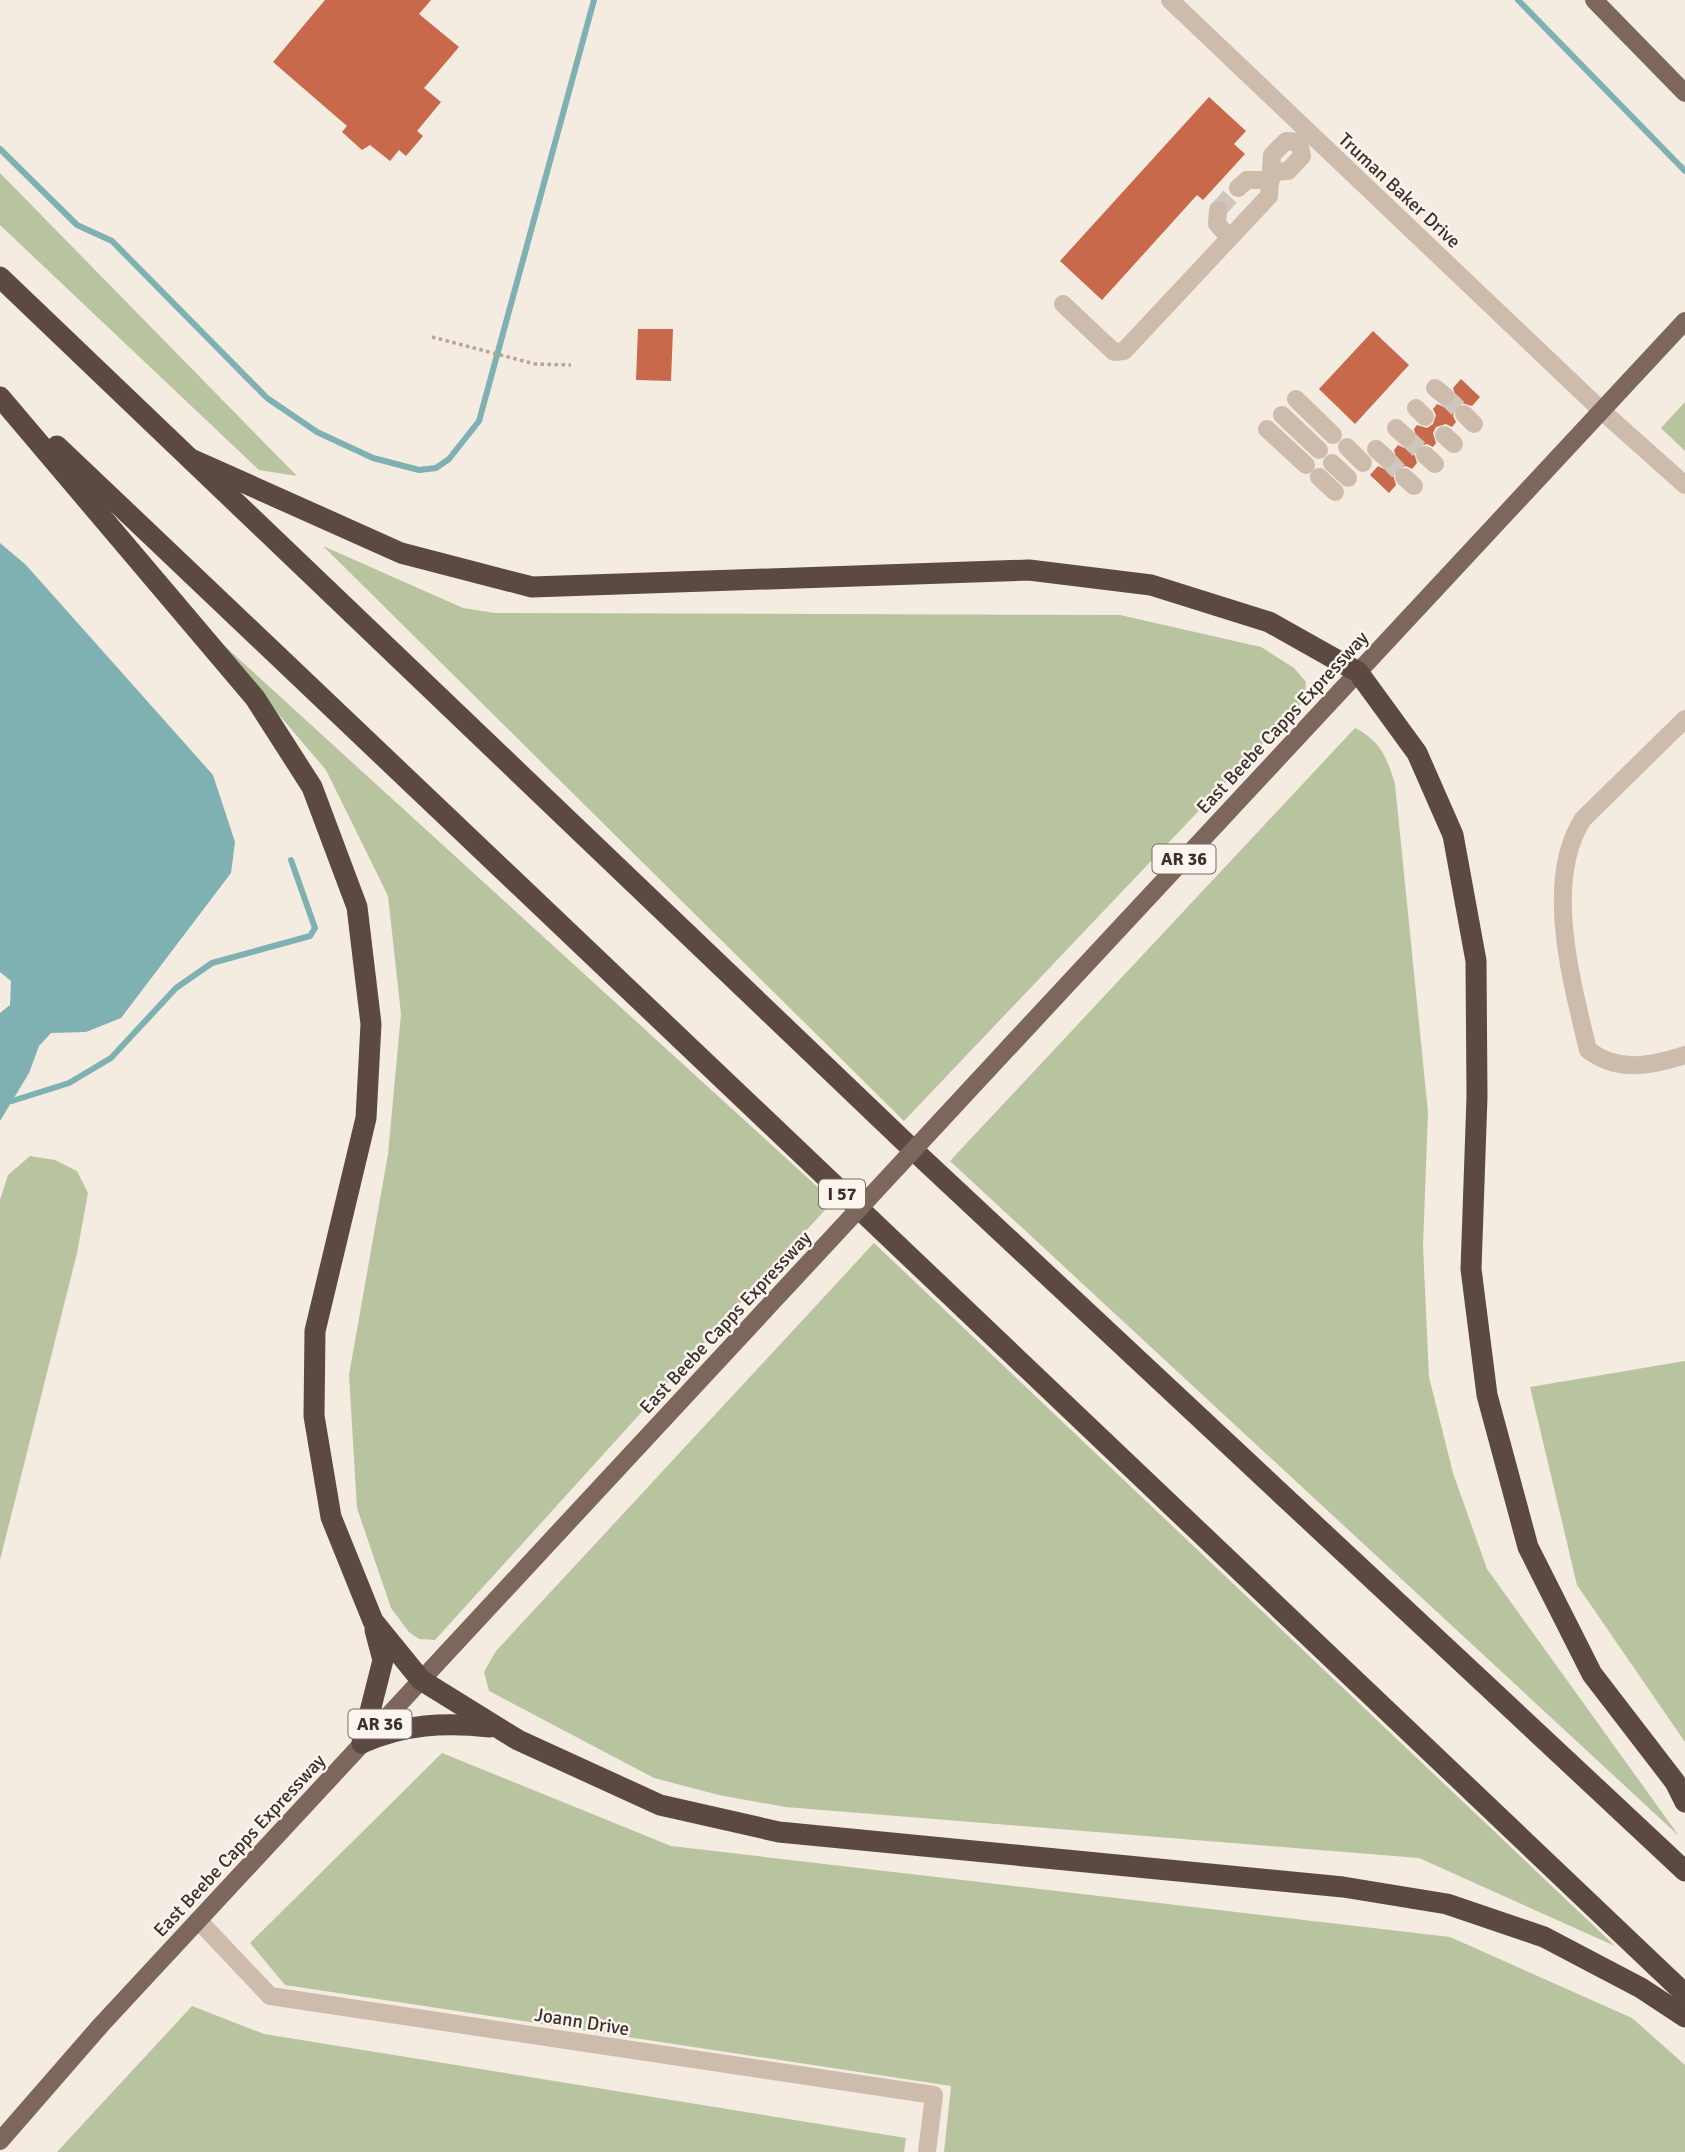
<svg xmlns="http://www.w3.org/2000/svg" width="1685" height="2152" font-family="Signika,sans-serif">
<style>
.green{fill:#b8c4a0}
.water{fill:#7fb0b2}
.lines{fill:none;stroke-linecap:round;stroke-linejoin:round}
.stream{stroke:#7fb0b2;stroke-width:6}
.building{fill:#c8694b}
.minor-tunnel{stroke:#cfc6bd;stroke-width:18;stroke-dasharray:18 9;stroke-linecap:butt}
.path{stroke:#b9a596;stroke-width:3.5;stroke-dasharray:3.5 3.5;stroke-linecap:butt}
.minor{stroke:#cdbbac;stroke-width:18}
.major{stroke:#7d675c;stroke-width:18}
.highway{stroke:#5c4a42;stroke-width:21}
.major-bridge{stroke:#7d675c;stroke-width:18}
.labels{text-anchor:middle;stroke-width:5;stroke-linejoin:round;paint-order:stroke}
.shield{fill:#fbf5ee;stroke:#756b66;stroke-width:2}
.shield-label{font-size:18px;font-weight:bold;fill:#3b302b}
.street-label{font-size:19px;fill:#3b302b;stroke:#fbf5ee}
</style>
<rect width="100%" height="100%" fill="#f4ebe1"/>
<g class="green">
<path d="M0,173l297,303 -38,-6 -259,-245z"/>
<path d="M1685,402v49l-24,-23z"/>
<path d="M323,546l140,62 32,5 625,2 141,32 33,21 12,14 -1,17 -401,422z"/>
<path d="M206,629l627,572 -398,439 -16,-1 -10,-7 -18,-24 -34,-100 -8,-133 39,-221 13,-140 -13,-118 -62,-126z"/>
<path d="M1355,728c26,13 32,30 40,56l33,328 -5,134 6,131 24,96 34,96 192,267 -729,-675z"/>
<path d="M30,1156l25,4 22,11 11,22 -11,60 -77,307v-360l8,-25z"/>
<path d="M874,1243l741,703 -196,-88 -634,-51 -66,-12 -65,-17 -165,-87 -5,-19 12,-21z"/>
<path d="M1685,1361v381l-108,-157 -47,-198z"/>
<path d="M442,1753l229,93 779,91 182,81 53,47v87h-741l7,-66 -666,-101 -35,-42z"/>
<path d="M192,2006l72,28 642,104 -2,14h-847z"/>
</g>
<path class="water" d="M0,543l26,22 187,210 22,67 -4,31 -110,145 -35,14 -35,1 -12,13 -10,27 -29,48v-108l10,-8 1,-24 -11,-9z"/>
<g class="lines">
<g class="stream">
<path d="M1518,0l167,171"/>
<path d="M0,149l77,76 35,16 155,157 50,34 56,26 46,12 17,-2 13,-9 30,-38 115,-421"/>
<path d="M12,1101l57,-18 42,-25 65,-70 36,-25 98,-27 5,-8 -24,-68"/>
</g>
</g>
<g class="building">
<path d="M325,0h106l-12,14 40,33 -35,41 17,14 -24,29 6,5 -17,20 -7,-6 -9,11 -20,-16 -8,5 -20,-18 5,-6 -74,-64z"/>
<path d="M1209,97l37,34 -12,13 11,10 -42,46 -6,-5 -95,105 -42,-39z"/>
<path d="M638,329h35l-2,52 -35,-1z"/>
<path d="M1373,331l36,34 -54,59 -36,-35z"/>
<path d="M1461,379l19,18 -8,9 -10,-3 -6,4 -3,9 3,6 -4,5 -6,-3 -10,3 -3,6 3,10 -3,4 -6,-3 -10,3 -3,6 3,10 -5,6 -6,-3 -10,3 -3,6 3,10 -7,8 -19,-18 8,-9 6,3 10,-3 3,-6 -3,-10 4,-5 6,3 10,-3 3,-6 -3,-10 3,-4 10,3 6,-4 3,-9 -3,-6 4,-5 7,3 9,-3 3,-7 -3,-9z"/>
</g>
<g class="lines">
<g class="minor-tunnel">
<path d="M1218,210l20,-22"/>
<path d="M1445,396l19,18"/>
<path d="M1406,437l19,18"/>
<path d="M1386,458l18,19"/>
</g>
<path class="path" d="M432,337l103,27 36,1"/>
<g class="minor">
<path d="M1170,0l432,411 83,74"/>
<path d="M1272,172l16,-1 14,-15 -3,-14"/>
<path d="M1238,188l9,-8h24"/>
<path d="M1218,210l-1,14 13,14"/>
<path d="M1063,304l51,48 10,-1 145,-155 3,-41 14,-14 13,1"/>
<path d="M1435,388l10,8"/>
<path d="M1296,399l37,36"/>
<path d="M1416,408l9,9"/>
<path d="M1464,414l10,10"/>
<path d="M1282,415l37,35"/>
<path d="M1396,428l10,9"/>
<path d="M1267,429l39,36"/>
<path d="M1444,435l10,9"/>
<path d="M1347,447l16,16"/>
<path d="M1376,449l10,9"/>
<path d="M1425,455l10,9"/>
<path d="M1332,463l16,15"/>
<path d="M1319,477l16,15"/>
<path d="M1404,477l10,9"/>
<path d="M1685,719l-102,100c-40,62 -11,163 5,231 31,23 62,16 97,5"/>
<path d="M198,1920l72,76 664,99 -7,57"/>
</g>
<g class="major">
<path d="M1594,0l91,93"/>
<path d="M1010,1046l675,-725"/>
<path d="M0,2141l101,-116 663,-714"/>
</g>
<g class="highway">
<path d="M0,277l909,869 776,725"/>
<path d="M0,397l255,301 57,89 45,120 14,117 -5,94 -51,213 -1,85 17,101 42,104 48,59 97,60 142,65 119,27 564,55 104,17 97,33 97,51 44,29"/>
<path d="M57,446l1628,1548"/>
<path d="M191,459l210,94 131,34 497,-17 122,15 118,37 89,50 59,81 36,82 23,126 1,136 -6,172 16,126 41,152 64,127 83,108 10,20"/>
<path d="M362,1743c42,-19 83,-21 128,-16"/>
<path d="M362,1743l21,-83 -8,-30"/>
</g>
<path class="major-bridge" d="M764,1311l246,-265"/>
</g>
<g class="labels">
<g class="shield">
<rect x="1152.5" y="844.5" width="63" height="29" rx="5"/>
<rect x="819" y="1179.5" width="46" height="29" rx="5"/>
<rect x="348.5" y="1709.5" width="63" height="29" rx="5"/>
</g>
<g class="shield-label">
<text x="1184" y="865">AR 36</text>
<text x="842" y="1200">I 57</text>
<text x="380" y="1730">AR 36</text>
</g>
<g class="street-label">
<text transform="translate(1400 190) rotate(43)" y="7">Truman Baker Drive</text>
<text transform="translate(1282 722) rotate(-47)" y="7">East Beebe Capps Expressway</text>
<text transform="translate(725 1322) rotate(-47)" y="7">East Beebe Capps Expressway</text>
<text transform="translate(239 1845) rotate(-47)" y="7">East Beebe Capps Expressway</text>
<text transform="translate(582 2021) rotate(9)" y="7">Joann Drive</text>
</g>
</g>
</svg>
